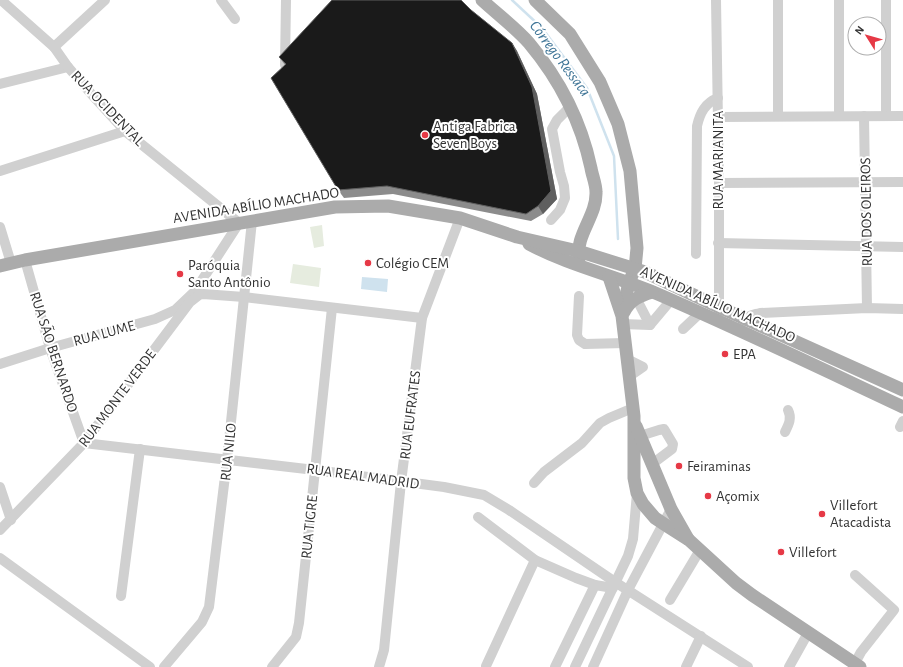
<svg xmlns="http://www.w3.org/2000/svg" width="903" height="667" font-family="'Alegreya Sans',sans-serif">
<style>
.green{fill:#e6ecdf}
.water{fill:#cfe2ee}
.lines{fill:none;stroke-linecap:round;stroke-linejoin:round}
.stream{stroke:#cfe2ee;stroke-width:2.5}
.minor{stroke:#d0d0d0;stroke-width:10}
.major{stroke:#ababab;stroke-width:13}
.wall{fill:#8c8c8c}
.shaded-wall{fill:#5f5f5f}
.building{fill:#1a1a1a;stroke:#5f5f5f}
.poi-dot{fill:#e63946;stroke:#fff;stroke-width:1.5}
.labels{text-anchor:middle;stroke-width:4;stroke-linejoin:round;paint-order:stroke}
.street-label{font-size:15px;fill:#333;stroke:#fff}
.poi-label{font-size:15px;fill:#333;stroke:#fff;text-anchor:start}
.water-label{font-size:16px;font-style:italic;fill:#3f7597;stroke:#fff}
</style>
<rect width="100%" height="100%" fill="#fff"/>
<g class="green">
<path d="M322,225l2,21 -10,2 -4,-21z"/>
<path d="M293,264l28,4 -2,19 -29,-4z"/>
</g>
<path class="water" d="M362,277l26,2 -1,13 -26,-3z"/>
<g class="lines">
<path class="stream" d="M512,0l30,28 45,60 27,68 4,83"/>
<g class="minor">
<path d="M221,0l14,19"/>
<path d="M716,0l3,183v129"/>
<path d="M839,0v116"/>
<path d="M54,47l51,-47"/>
<path d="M285,65l1,-65"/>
<path d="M0,84l68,-17"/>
<path d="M778,116v-116"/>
<path d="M864,116l3,192"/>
<path d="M886,116v-116"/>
<path d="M718,117l185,-1"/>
<path d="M0,171l125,-40"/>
<path d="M719,183l184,-1"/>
<path d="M551,220l9,-10 5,-12 -1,-12 -4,-14 -8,-43 5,-9 14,-14"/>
<path d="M0,227l11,36"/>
<path d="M718,243l185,4"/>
<path d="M696,254l1,-128c3,-13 8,-23 21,-28"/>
<path d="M25,260l25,88 34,95 231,27 129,17 40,8 25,15 106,72 133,85"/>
<path d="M579,296l-2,39 2,5 6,4 40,-1"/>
<path d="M636,298l14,27 21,-25"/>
<path d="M743,322c4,-7 10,-7 17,-9l107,-5 36,1"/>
<path d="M623,324l27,1"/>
<path d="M683,329l17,-16"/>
<path d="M627,359l16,8 -13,9"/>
<path d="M0,364l50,-16 105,-29 20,-9 20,-19 44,-68 -114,-92 -31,-34 -26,-30 -14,-20 -53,-47"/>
<path d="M900,427l3,-6"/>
<path d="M785,432c4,-8 7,-14 3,-22"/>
<path d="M640,436l19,-6 5,-1 9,15 -1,5 -20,15"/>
<path d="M534,483l10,-11 38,-29 18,-20 9,-5 24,-10"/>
<path d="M0,487l11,33"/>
<path d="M478,517l57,43 41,18 19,7"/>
<path d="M0,530l84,-87 106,-141 9,-7 4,-1 41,3 178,21"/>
<path d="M0,558l150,109"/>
<path d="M121,596l19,-147"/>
<path d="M670,600l30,-50"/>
<path d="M855,663l6,-11 33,-42 -39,-35"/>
<path d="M486,666l49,-106"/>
<path d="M164,667l38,-45 7,-15 18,-147 25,-239"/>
<path d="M272,667l24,-30 3,-14 33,-315"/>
<path d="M379,667l5,-17 17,-168 21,-164 38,-100"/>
<path d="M555,667l40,-82 18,3"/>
<path d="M575,667l53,-111 5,-17 4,-46"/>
<path d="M593,667l35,-77 43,-81"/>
<path d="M686,667l15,-31"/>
<path d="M789,667l19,-34"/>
</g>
<g class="major">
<path d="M482,0c14,13 35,29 47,43 31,37 52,78 62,125 1,7 5,16 5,24 1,24 -21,43 -17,67"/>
<path d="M535,0l35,34 30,48 18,42 12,47 7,77 -2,21 -6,13 -7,32"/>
<path d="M529,244c39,21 83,31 124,48 84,36 167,76 250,115"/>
<path d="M0,266l25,-6 310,-53 53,-1 72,12 57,19 61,14 67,21 74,35 184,83"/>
<path d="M609,277l13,39 12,100v62l3,15 6,11 12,14 9,6 25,16 47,43 16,12 108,72"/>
<path d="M624,312c6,-12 15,-16 28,-20"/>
<path d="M636,426l35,83 17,30"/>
</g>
</g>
<path class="wall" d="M471,10l41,33 5,8 20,43 20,105 -14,15 -12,7 -138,-27 -49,4 -6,-8 -53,-125 -6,-8z"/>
<path class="shaded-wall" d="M512,43l5,8 20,43 20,105 -14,15 -5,-8z"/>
<path class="building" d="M332,0h129l10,10 41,33 20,44 19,104 -13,15 -12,8 -139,-28 -49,4 -67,-112 15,-14 -7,-7z"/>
<g class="poi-dot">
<circle cx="425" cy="135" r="4"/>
<circle cx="368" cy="263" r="4"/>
<circle cx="180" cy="274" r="4"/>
<circle cx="725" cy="354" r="4"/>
<circle cx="679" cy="466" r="4"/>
<circle cx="708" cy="496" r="4"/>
<circle cx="822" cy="514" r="4"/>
<circle cx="781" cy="552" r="4"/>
</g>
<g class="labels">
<g class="street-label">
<text transform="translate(108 108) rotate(46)" y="5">RUA OCIDENTAL</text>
<text transform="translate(718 160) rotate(-90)" y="5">RUA MARIANITA</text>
<text transform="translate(256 205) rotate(-9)" y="5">AVENIDA ABÍLIO MACHADO</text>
<text transform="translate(866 212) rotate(-91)" y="5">RUA DOS OLEIROS</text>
<text transform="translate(718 304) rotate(24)" y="5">AVENIDA ABÍLIO MACHADO</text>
<text transform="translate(104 333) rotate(-15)" y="5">RUA LUME</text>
<text transform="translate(54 352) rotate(72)" y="5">RUA SÃO BERNARDO</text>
<text transform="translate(117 398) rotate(-53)" y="5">RUA MONTE VERDE</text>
<text transform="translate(410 415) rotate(-83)" y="5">RUA EUFRATES</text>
<text transform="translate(228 452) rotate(-84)" y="5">RUA NILO</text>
<text transform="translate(363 476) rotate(8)" y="5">RUA REAL MADRID</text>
<text transform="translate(309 527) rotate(-84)" y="5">RUA TIGRE</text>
</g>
<g class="poi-label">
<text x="433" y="131">Antiga Fabrica<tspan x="433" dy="17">Seven Boys</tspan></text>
<text x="376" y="268">Colégio CEM</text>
<text x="188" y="270">Paróquia<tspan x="188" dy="17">Santo Antônio</tspan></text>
<text x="733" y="359">EPA</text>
<text x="687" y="471">Feiraminas</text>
<text x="716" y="501">Açomix</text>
<text x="830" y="510">Villefort<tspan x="830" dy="17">Atacadista</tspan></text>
<text x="789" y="557">Villefort</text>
</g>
<g class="water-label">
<text transform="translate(561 58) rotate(53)" y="6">Córrego Ressaca</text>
</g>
</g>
<g transform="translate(867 36) rotate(307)"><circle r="19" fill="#ffffff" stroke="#adadad"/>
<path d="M0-3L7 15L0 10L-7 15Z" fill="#e63946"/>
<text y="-6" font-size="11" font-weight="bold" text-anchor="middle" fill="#333333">N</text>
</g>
</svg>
